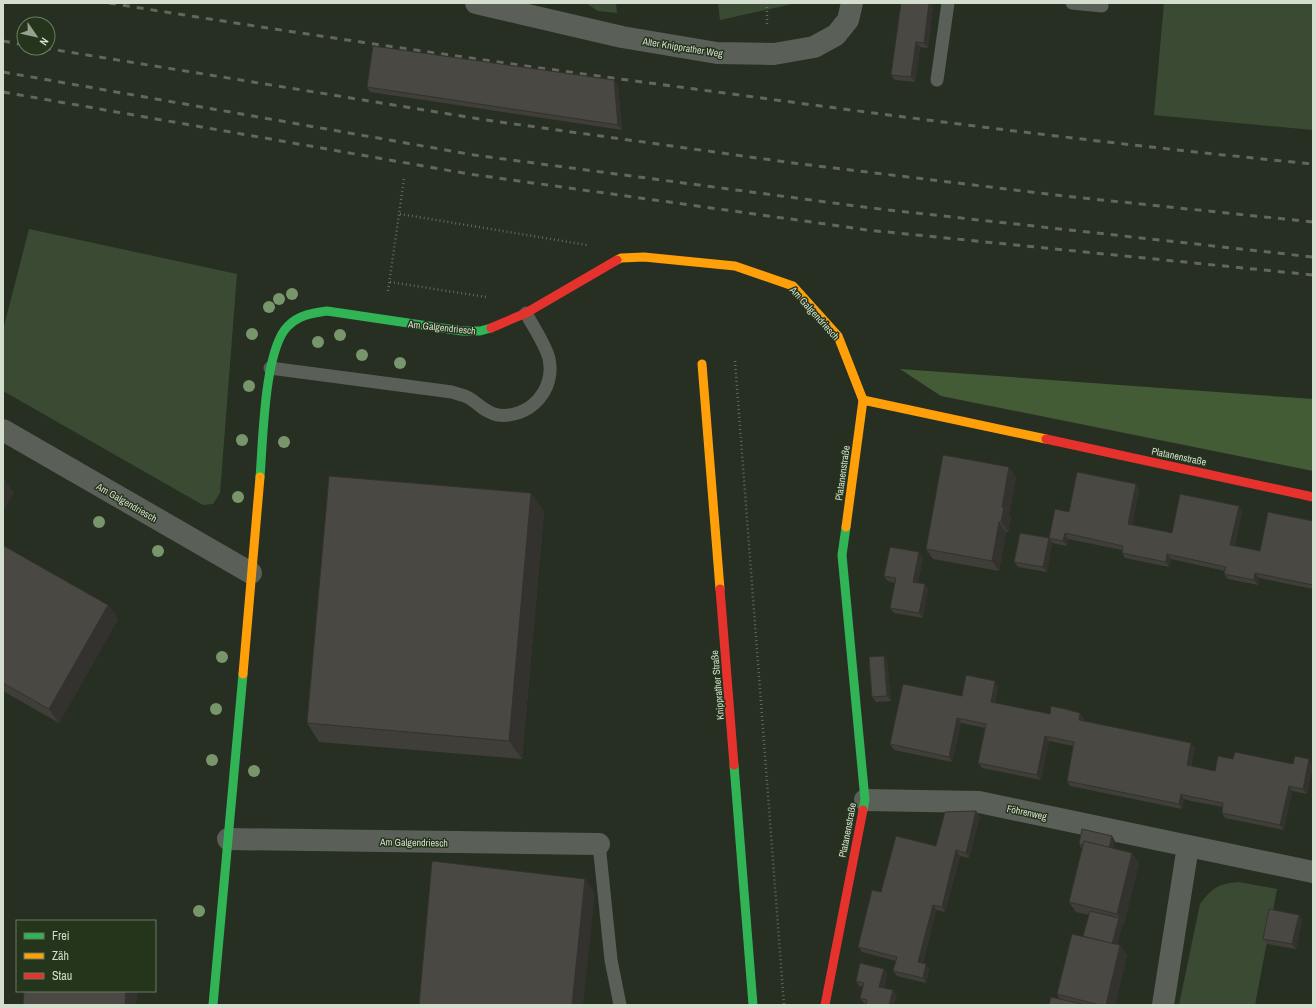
<svg xmlns="http://www.w3.org/2000/svg" width="1316" height="1008" font-family="'Archivo Narrow',sans-serif">
<style>
.green{fill:#3b4b33}
.water{fill:#445c36}
.lines{fill:none;stroke-linecap:round;stroke-linejoin:round}
.path{stroke:#646962;stroke-width:2.5;stroke-dasharray:1 3;stroke-linecap:butt}
.lane{stroke:#5a5f58;stroke-width:13}
.street{stroke:#5a5f58;stroke-width:22}
.fast{stroke:#30b455;stroke-width:9}
.slow{stroke:#ff9f0a;stroke-width:9}
.jam{stroke:#e5322d;stroke-width:9}
.rail{stroke:#62665e;stroke-width:3;stroke-dasharray:7 7;stroke-linecap:butt}
.tree{fill:#79956b}
.wall{fill:#403e39}
.shaded-wall{fill:#34322e}
.building{fill:#4a4842;stroke:#34322e}
.labels{text-anchor:middle;stroke-width:3;stroke-linejoin:round;paint-order:stroke}
.street-label{font-size:10px;fill:#d4dece;stroke:#25351c}
</style>
<rect width="100%" height="100%" fill="#262f22"/>
<g class="green">
<path d="M586,3h30l1,10 -19,-2z"/>
<path d="M718,3h79l-77,17z"/>
<path d="M1164,3h149v127l-159,-15z"/>
<path d="M29,229l208,45 -17,219 -7,11 -10,1 -200,-114v-61z"/>
<path d="M1238,882l39,7 -22,116h-76l21,-101c12,-16 18,-20 38,-22z"/>
</g>
<path class="water" d="M900,369l413,30v72l-372,-75z"/>
<g class="lines">
<g class="path">
<path d="M767,3v21"/>
<path d="M400,214l187,31"/>
<path d="M390,282l96,15"/>
<path d="M388,291l16,-112"/>
<path d="M735,361l49,644"/>
</g>
<g class="lane">
<path d="M1072,3l30,3"/>
<path d="M937,80l11,-77"/>
<path d="M270,368l182,24c5,2 12,3 17,6 10,6 17,15 29,17 31,4 58,-25 51,-56 -2,-12 -17,-34 -23,-46"/>
<path d="M599,844l12,116 9,45"/>
</g>
<g class="street">
<path d="M476,3l146,34 95,16 57,1 40,-7 22,-12 12,-15 4,-17"/>
<path d="M3,430l248,143"/>
<path d="M865,800l114,2 334,70"/>
<path d="M228,839l371,5"/>
<path d="M1163,1005l25,-159"/>
</g>
<g class="fast">
<path d="M260,477c3,-35 4,-128 28,-151 11,-11 24,-13 39,-15l135,20h18l11,-3"/>
<path d="M846,527l-4,28 23,245 -2,10"/>
<path d="M734,765l19,240"/>
<path d="M213,1005l30,-331"/>
</g>
<g class="slow">
<path d="M617,260l4,-2 23,-1 91,9 58,20 45,50 25,64"/>
<path d="M702,364l18,225"/>
<path d="M846,527l17,-127 183,39"/>
<path d="M243,674l17,-197"/>
</g>
<g class="jam">
<path d="M491,328l35,-15 91,-53"/>
<path d="M1046,439l267,58"/>
<path d="M720,589l14,176"/>
<path d="M825,1005l38,-195"/>
</g>
<g class="rail">
<path d="M109,3c205,33 410,63 616,90 196,27 392,52 588,71"/>
<path d="M3,41l21,4"/>
<path d="M44,48l442,72 307,43 271,33 249,26"/>
<path d="M3,72l471,83 397,53 442,49"/>
<path d="M3,92l466,82 321,45 77,11 446,45"/>
</g>
</g>
<g class="tree">
<circle cx="292" cy="294" r="6"/>
<circle cx="279" cy="299" r="6"/>
<circle cx="269" cy="307" r="6"/>
<circle cx="252" cy="334" r="6"/>
<circle cx="340" cy="335" r="6"/>
<circle cx="318" cy="342" r="6"/>
<circle cx="362" cy="355" r="6"/>
<circle cx="400" cy="363" r="6"/>
<circle cx="249" cy="386" r="6"/>
<circle cx="242" cy="440" r="6"/>
<circle cx="284" cy="442" r="6"/>
<circle cx="238" cy="497" r="6"/>
<circle cx="99" cy="522" r="6"/>
<circle cx="158" cy="551" r="6"/>
<circle cx="222" cy="657" r="6"/>
<circle cx="216" cy="709" r="6"/>
<circle cx="212" cy="760" r="6"/>
<circle cx="254" cy="771" r="6"/>
<circle cx="199" cy="911" r="6"/>
</g>
<g class="wall">
<path d="M933,6l-5,42 -8,-1 -5,35 -20,-2 -4,-5z"/>
<path d="M614,80l4,5 4,45 -252,-38 -3,-5z"/>
<path d="M1016,477l-7,38 2,2 -3,15h-2l-7,39 -66,-12 -7,-10z"/>
<path d="M1136,484l3,6 -7,35 40,8 67,-27 3,5 -7,35 25,5 53,-30v72l-1,-1 1,-3 -54,-11 -1,7 -30,-6 -4,-5 1,-3 -54,-12 -2,8 -44,-9 -3,-5v-3l-54,-11 -1,7 -15,-3 -3,-5 20,-26z"/>
<path d="M531,493l13,19 -22,247 -203,-17 -12,-19z"/>
<path d="M1049,538l3,5 -5,29 -29,-5 -4,-5z"/>
<path d="M3,548l105,57 10,14 -59,104 -56,-32z"/>
<path d="M919,552l4,6 -5,24 10,7 -5,29 -29,-5 -4,-5 5,-25 -7,-2 -4,-5z"/>
<path d="M884,656l3,5 4,40 -15,1 -4,-5z"/>
<path d="M998,686l-3,17 55,11 34,4 -1,3 108,22 4,5 -4,18 24,5 18,-12 80,6 -6,29 -15,-3 -8,39 -59,-12 -3,-5 1,-6 -32,-6 -7,-2 -2,10 -112,-23 -3,-5 6,-35 -24,-5 -8,39 -59,-12 -4,-5 7,-35 -24,-5 -9,39 -58,-12 -4,-6 72,-48z"/>
<path d="M980,816l-11,42 -9,-2 -15,56 -9,-2 -13,53 3,1 3,5 -3,14 -29,-7 -4,-5 3,-10 -34,-9 -4,-5 23,-55 55,-46z"/>
<path d="M1112,836l3,5 -2,8 26,14 -15,61 -1,-1 -6,22 10,10 -12,50h-66l11,-6 -3,-5 26,-58 6,-21 -13,-3 -7,-10 13,-53 -3,-5z"/>
<path d="M1299,915l3,5 -6,29 -29,-5 -4,-5z"/>
<path d="M887,974l-3,14 9,2 4,6 -31,8 -2,-1 -4,-5 3,-11 -4,-1 -3,-5z"/>
</g>
<g class="shaded-wall">
<path d="M929,3h2l2,3 -5,42 -4,-5z"/>
<path d="M916,42l4,5 -5,35 -4,-5z"/>
<path d="M614,80l4,5 4,45 -4,-5z"/>
<path d="M1009,467l7,10 -7,38 2,2 -3,15 -7,-10 1,-15z"/>
<path d="M4,479l10,14 -11,19v-32z"/>
<path d="M1136,484l3,6 -7,39 -4,-5z"/>
<path d="M531,493l13,19 -22,247 -13,-18z"/>
<path d="M1239,506l3,5 -8,39 -4,-5z"/>
<path d="M999,522l7,10 -7,39 -7,-10z"/>
<path d="M1065,533l3,6 -1,7 -4,-5z"/>
<path d="M1049,538l3,5 -5,29 -4,-5z"/>
<path d="M919,552l4,6 -6,29 -4,-5z"/>
<path d="M1167,554l4,5 -2,8 -3,-5z"/>
<path d="M1255,573l4,5 -1,7 -4,-5z"/>
<path d="M925,584l3,5 -5,29 -4,-5z"/>
<path d="M108,605l10,14 -59,104 -10,-14z"/>
<path d="M884,656l3,5 4,40 -4,-5z"/>
<path d="M995,681l3,5 -4,21 -3,-5z"/>
<path d="M1080,713l4,5 -2,7 -3,-5z"/>
<path d="M957,718l4,5 -9,39 -3,-5z"/>
<path d="M1045,736l4,5 -8,39 -4,-5z"/>
<path d="M1191,743l4,5 -4,22 -4,-5z"/>
<path d="M1309,759l4,6 -6,29 -4,-5z"/>
<path d="M1289,786l3,5 -8,39 -4,-5z"/>
<path d="M1181,794l3,5 -2,10 -3,-5z"/>
<path d="M976,811l4,5 -11,42 -3,-5z"/>
<path d="M1112,836l3,5 -3,15 -4,-5z"/>
<path d="M956,850l4,6 -15,56 -3,-5z"/>
<path d="M1132,853l7,10 -15,61 -7,-10z"/>
<path d="M585,879l10,14 -12,112h-11z"/>
<path d="M933,905l3,5 -14,57 -4,-5z"/>
<path d="M1299,915l3,5 -6,29 -4,-5z"/>
<path d="M1119,918l4,5 -8,29 -3,-5z"/>
<path d="M1120,945l7,10 -12,50h-9z"/>
<path d="M926,964l3,5 -3,14 -3,-5z"/>
<path d="M884,969l3,5 -4,18 -4,-5z"/>
<path d="M893,990l4,6 -3,9h-5z"/>
<path d="M126,991h12l-2,14h-11z"/>
</g>
<g class="building">
<path d="M901,3h28l-5,40 -8,-1 -5,35 -20,-2z"/>
<path d="M373,46l241,34 4,45 -251,-38z"/>
<path d="M943,455l66,12 -7,40h2l-3,15h-2l-7,39 -66,-12z"/>
<path d="M1077,472l59,12 -8,40 44,9 8,-39 59,12 -9,39 30,6 8,-39 45,9v64l-58,-12 -1,7 -30,-6 2,-7 -59,-13 -1,8 -44,-9 1,-7 -58,-13 -2,8 -14,-3 6,-29 14,3z"/>
<path d="M329,476l202,17 -22,248 -202,-18z"/>
<path d="M1020,533l29,5 -6,29 -29,-5z"/>
<path d="M4,546l104,59 -59,104 -46,-26v-135z"/>
<path d="M890,547l29,5 -6,30 12,2 -6,29 -29,-5 6,-30 -12,-2z"/>
<path d="M884,656l3,40 -15,1 -3,-40z"/>
<path d="M966,675l29,6 -4,21 59,12 1,-8 14,3 15,4 -1,7 112,23 -4,22 28,6 3,-15 15,3 2,-7 58,12 2,-8 14,3 -6,30 -14,-3 -9,39 -58,-12 1,-10 -35,-7 -7,-2 -2,10 -112,-23 7,-39 -29,-6 -8,39 -59,-12 8,-39 -29,-6 -8,39 -59,-13 13,-60 59,12z"/>
<path d="M976,811l-10,42 -10,-3 -14,57 -9,-2 -15,57 8,2 -3,14 -30,-7 4,-14 -39,-10 14,-57 9,2 15,-56 40,10 9,-34z"/>
<path d="M1082,829l30,7 -3,12 -25,-7 -1,4 -4,-1z"/>
<path d="M1084,841l48,12 -15,61 -48,-12z"/>
<path d="M432,861l153,18 -13,126h-153z"/>
<path d="M1269,909l30,6 -7,29 -29,-5z"/>
<path d="M1090,911l29,7 -7,26 -29,-8z"/>
<path d="M1072,934l48,11 -14,60h-6l-43,-11z"/>
<path d="M860,963l24,6 -5,18 14,3 -4,15h1h-24l1,-5 -7,-2 4,-15 -8,-2z"/>
<path d="M24,991h102l-1,14h-102z"/>
<path d="M1051,997l30,7 -1,1h-31z"/>
</g>
<g class="labels">
<g class="street-label">
<text transform="translate(683 47) rotate(9)" y="4">Alter Knipprather Weg</text>
<text transform="translate(815 313) rotate(48)" y="4">Am Galgendriesch</text>
<text transform="translate(442 327) rotate(6)" y="4">Am Galgendriesch</text>
<text transform="translate(1179 456) rotate(12)" y="4">Platanenstraße</text>
<text transform="translate(842 473) rotate(-82)" y="4">Platanenstraße</text>
<text transform="translate(127 502) rotate(30)" y="4">Am Galgendriesch</text>
<text transform="translate(717 685) rotate(-95)" y="4">Knipprather Straße</text>
<text transform="translate(1027 812) rotate(12)" y="4">Föhrenweg</text>
<text transform="translate(847 830) rotate(-79)" y="4">Platanenstraße</text>
<text transform="translate(414 842) rotate(1)" y="4">Am Galgendriesch</text>
</g>
</g>
<rect width="1316" height="1008" fill="none" stroke="#d4dece" stroke-width="8"/>
<rect x="16" y="920" width="140" height="72" fill="#25351c" stroke="#6b7963"/>
<rect x="24" y="933" width="20" height="6" fill="#30b455" stroke="#6b7963"/>
<text x="52" y="940" font-size="12" fill="#d4dece">Frei</text>
<rect x="24" y="953" width="20" height="6" fill="#ff9f0a" stroke="#6b7963"/>
<text x="52" y="960" font-size="12" fill="#d4dece">Zäh</text>
<rect x="24" y="973" width="20" height="6" fill="#e5322d" stroke="#6b7963"/>
<text x="52" y="980" font-size="12" fill="#d4dece">Stau</text>
<g transform="translate(36 36) rotate(124)"><circle r="19" fill="#25351c" stroke="#6b7963"/>
<path d="M0-3L7 15L0 10L-7 15Z" fill="#97a192"/>
<text y="-6" font-size="11" font-weight="bold" text-anchor="middle" fill="#d4dece">N</text>
</g>
</svg>
